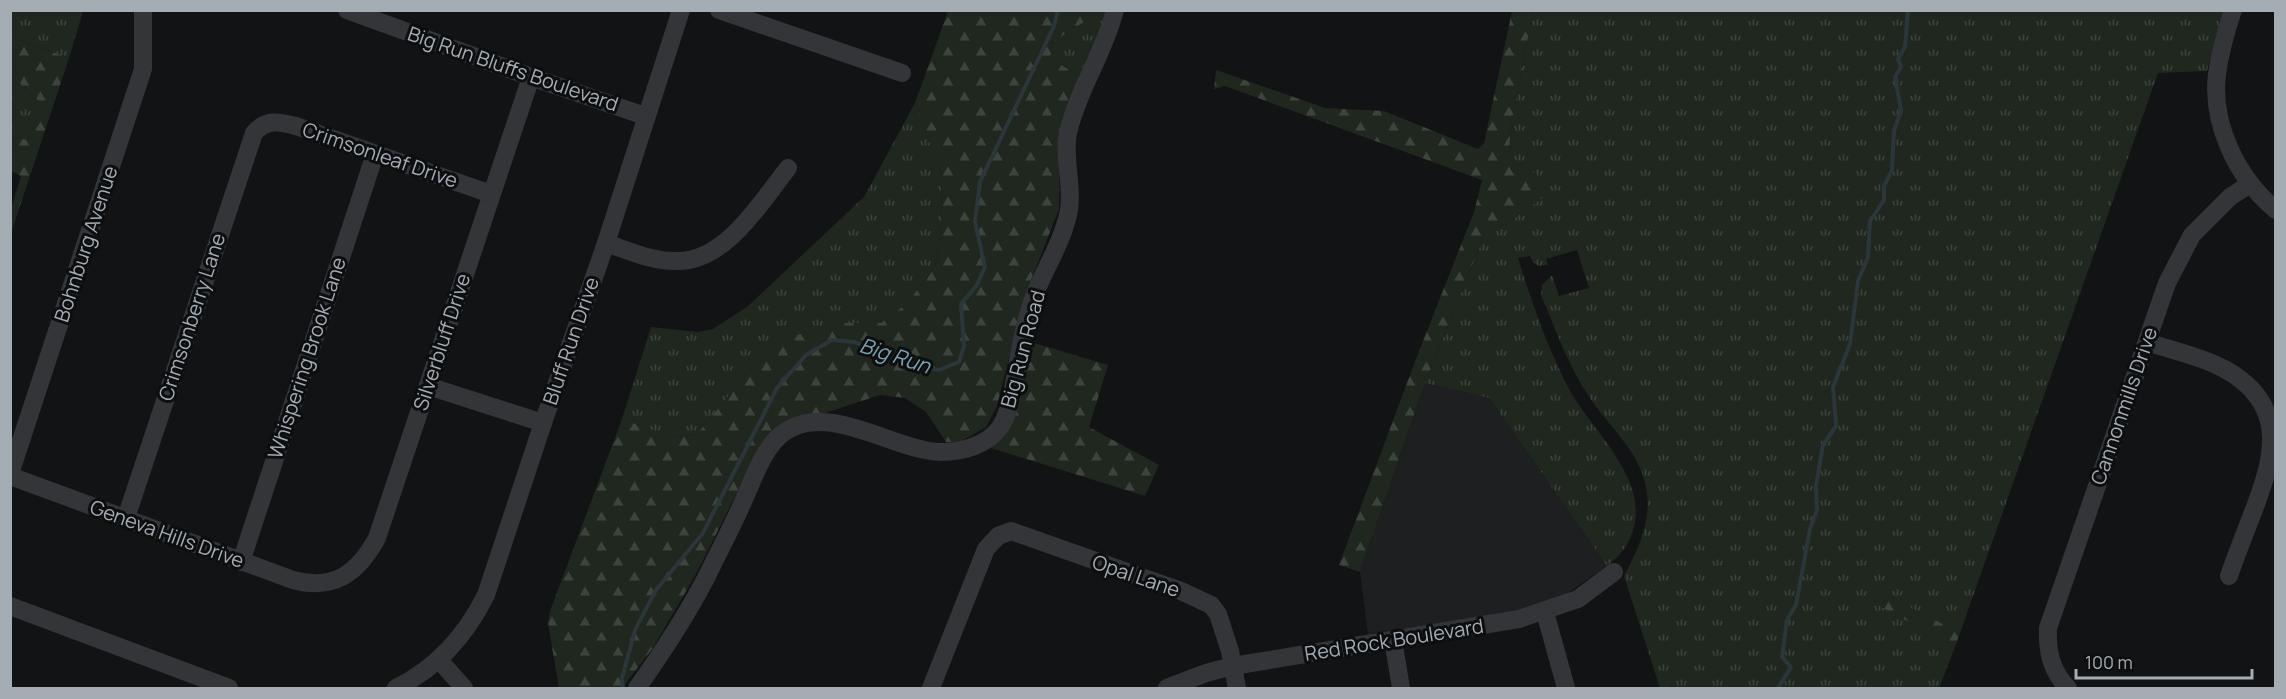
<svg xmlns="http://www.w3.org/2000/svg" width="2286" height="699" font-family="Manrope,sans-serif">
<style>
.built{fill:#1e1f21}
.grass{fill:url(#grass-tufts)}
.forest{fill:url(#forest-firs)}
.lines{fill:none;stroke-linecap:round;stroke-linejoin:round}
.stream{stroke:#2b363a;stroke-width:4}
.minor{stroke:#333539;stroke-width:18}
.labels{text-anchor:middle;stroke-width:6;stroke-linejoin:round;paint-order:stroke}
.street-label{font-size:20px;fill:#a4acb4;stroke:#0d0e0f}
.water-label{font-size:21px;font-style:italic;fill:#7ba1b0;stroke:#0d0e0f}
</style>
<defs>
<pattern id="grass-tufts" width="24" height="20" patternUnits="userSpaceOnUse" patternTransform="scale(1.5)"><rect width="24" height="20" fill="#1f271f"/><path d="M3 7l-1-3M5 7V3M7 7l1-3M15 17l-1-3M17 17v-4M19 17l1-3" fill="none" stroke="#3d443d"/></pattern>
<pattern id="forest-firs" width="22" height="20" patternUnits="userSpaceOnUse" patternTransform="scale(1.5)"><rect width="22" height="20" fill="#1f271f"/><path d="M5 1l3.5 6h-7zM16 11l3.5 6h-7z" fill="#3d443d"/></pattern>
</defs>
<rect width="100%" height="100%" fill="#121314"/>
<path class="built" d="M1425,383l64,15 118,168 -48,33 -42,13 -149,22 -8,-62z"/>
<g class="grass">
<path d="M11,11h72l-14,47 -58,-21z"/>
<path d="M1093,11h16l-27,68 -32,-22 4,-17 33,-20z"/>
<path d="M1533,11h690l-16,60 -49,2 -198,560 -79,-40 -7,9 81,45 -16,41h-263l-5,-2 -1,2h-10l-36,-112c22,-41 35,-76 10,-120 -13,-21 -31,-38 -44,-58 -22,-32 -34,-68 -49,-103l1,-10 10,-10 7,21 30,-8 -12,-38 -31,9 2,6 -9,1 -5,-3 -4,-7 -12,2c14,45 29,88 50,129 25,48 93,99 58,159 -4,7 -12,14 -19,20l-118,-168 -64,-15 61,-152 21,-7 38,-44 -36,-24 2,-31z"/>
<path d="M10,65l4,2 8,20 18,15v11l-13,27 -16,-4z"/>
<path d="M915,103l26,70 1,49 -7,46 -29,36 -25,19h-47l-82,45 -55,66 -25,3 -50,-18 29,-92 47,5 15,-3 34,-22 117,-110z"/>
</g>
<g class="forest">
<path d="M948,11h145l-6,9 -33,21 -4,16 32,22 -22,61 -1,69 -35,89 -27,108 -11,21 -28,16 -12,-1 -20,-30 -21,-14 -25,-3 -58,19 -34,6 -18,14 -16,25 -58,115 -43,74 -31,40h-63l-11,-65 2,-12 72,-192 50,18 25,-3 55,-66 43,-32 39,-13h47l25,-19 29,-36 7,-46 -1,-49 -26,-70z"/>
<path d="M1512,11h21l-22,114 -2,30 36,25v16l-38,28 -21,7 -61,152 -65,189 -21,-7 77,-206 58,-147 8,-32 -257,-94 -11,3 2,-19 109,38 59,3 94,38 6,-6z"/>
<path d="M11,37l58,21 -58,175v-24l10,-33 -10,-5v-35l16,4 13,-27v-11l-18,-15 -8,-20 -3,-2z"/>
<path d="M1031,342l77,23 -19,62 70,38 -14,31 -154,-48 18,-22z"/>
<path d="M1880,592l80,41 -5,14 -81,-44z"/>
</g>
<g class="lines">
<g class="stream">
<path d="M623,688l-1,-10 13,-48 21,-40 47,-57 74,-145 29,-33 26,-15 22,2 64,25 21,3 20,-8 5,-16 -3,-42 16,-19 8,-18 -10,-45 5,-40 74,-156 4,-16"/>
<path d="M1778,688l13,-21 -9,-10 5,-37 9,-15 14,-76 7,-19 -1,-24 7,-41 13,-19 -3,-39 17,-43 8,-63 10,-24 2,-36 14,-21v-14l8,-16 2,-39 7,-21 -6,-33 6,-10 -3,-8 7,-12 3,-37"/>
</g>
<g class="minor">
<path d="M347,10l184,67 114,39"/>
<path d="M719,10l183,63"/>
<path d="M2233,10c-7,21 -13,42 -16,64 -6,50 20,104 59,136"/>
<path d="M606,243c23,8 47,19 72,18 48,0 83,-59 110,-93"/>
<path d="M2147,342c30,10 67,17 93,37 46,35 32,82 15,128 -9,23 -18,46 -26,69"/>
<path d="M428,386l115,37"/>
<path d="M10,474l133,-405v-59"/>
<path d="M10,476l283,104c41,11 65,-7 84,-42l154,-461"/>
<path d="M126,518l128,-385c13,-15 25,-11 42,-7l195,68"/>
<path d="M241,562l134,-408"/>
<path d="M10,606l219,82"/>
<path d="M1545,612l21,76"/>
<path d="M1393,640l8,48"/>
<path d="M439,660l25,28"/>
<path d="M396,688c41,-20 70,-53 90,-93l57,-172 63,-180 75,-233"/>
<path d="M637,688c25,-35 49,-72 69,-110 12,-25 25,-49 36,-74 11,-23 20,-55 41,-71 45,-33 111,18 158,19 22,0 47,-7 60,-26 8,-13 10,-28 13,-42 5,-28 9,-57 19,-85 11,-30 30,-57 36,-89 4,-26 -6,-52 -1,-77 10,-43 36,-80 47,-123"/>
<path d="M931,688l55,-139 12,-13 13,-5 170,60 30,14 7,9 12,37 7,37"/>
<path d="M1167,688l39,-15 27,-7 286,-47 59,-20 36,-27"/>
<path d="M2068,688c-17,-17 -21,-37 -20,-60l119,-345 25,-48 38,-38 20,-13"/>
</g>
</g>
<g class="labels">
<g class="street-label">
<text transform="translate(513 69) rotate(19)" y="7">Big Run Bluffs Boulevard</text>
<text transform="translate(380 155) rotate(19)" y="7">Crimsonleaf Drive</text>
<text transform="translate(86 244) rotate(-72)" y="7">Bohnburg Avenue</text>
<text transform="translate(192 317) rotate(-72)" y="7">Crimsonberry Lane</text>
<text transform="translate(571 341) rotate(-71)" y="7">Bluff Run Drive</text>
<text transform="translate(442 342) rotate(-72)" y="7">Silverbluff Drive</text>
<text transform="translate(1023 349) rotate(-75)" y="7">Big Run Road</text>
<text transform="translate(307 358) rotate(-72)" y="7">Whispering Brook Lane</text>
<text transform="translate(2124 406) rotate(-71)" y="7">Cannonmills Drive</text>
<text transform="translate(167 534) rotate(20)" y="7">Geneva Hills Drive</text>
<text transform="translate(1136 576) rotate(19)" y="7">Opal Lane</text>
<text transform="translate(1394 640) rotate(-9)" y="7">Red Rock Boulevard</text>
</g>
<g class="water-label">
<text transform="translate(895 356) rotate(18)" y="7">Big Run</text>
</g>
</g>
<rect width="2286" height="699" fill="none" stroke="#a4acb4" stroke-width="24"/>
<path d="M2076 669v9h176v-9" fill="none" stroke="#a4acb4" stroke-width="3"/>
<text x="2085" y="669" font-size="18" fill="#a4acb4" stroke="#0d0e0f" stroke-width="4.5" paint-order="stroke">100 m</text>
</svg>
